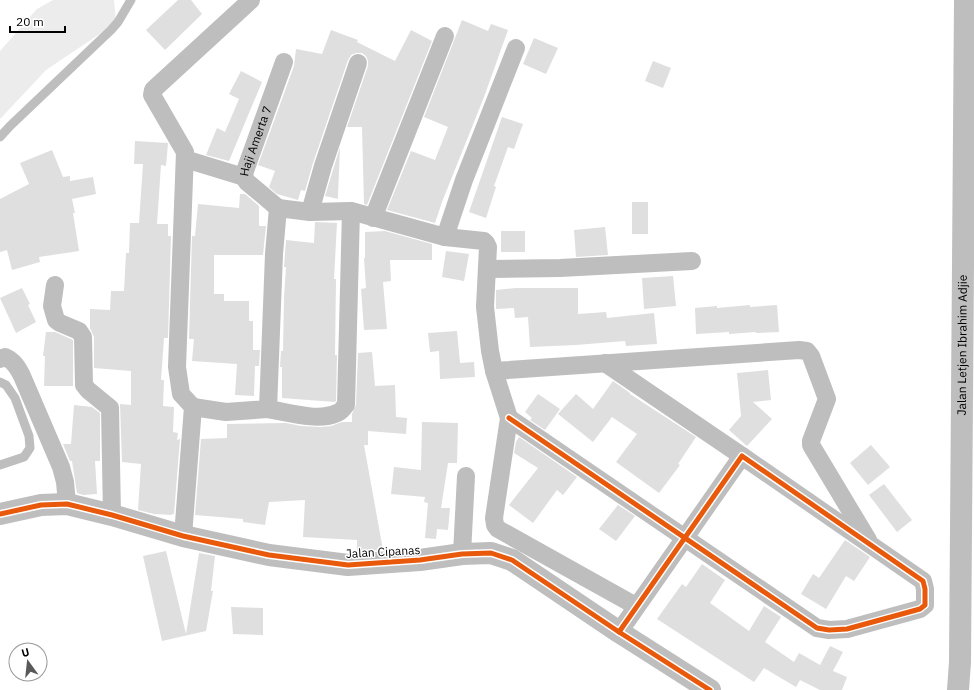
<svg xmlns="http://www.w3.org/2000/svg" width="974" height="690" font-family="'IBM Plex Sans',sans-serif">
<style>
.green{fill:#ececec}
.building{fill:#dfdfdf}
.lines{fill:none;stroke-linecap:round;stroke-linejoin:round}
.service{stroke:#bebebe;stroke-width:9}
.minor{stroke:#bebebe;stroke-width:18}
.tertiary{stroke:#bebebe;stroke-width:22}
.cycleway-casing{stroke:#fff;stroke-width:8}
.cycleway{stroke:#e8590c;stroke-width:5}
.labels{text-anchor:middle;stroke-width:3;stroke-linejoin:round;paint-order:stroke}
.street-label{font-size:12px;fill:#000;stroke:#fff}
</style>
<rect width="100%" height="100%" fill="#fff"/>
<path class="green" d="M53,0h61l2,23 -70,47 -46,49v-68l37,-42z"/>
<g class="building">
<path d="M178,0h13l11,14 -37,36 -19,-20z"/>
<path d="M462,20l26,11 3,-7 17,6 -24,67 -42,105 -7,21 -48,-13 24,-59 24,9 13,-33 -24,-10z"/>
<path d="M331,30l27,10 -1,2 38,19 16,-31 21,11 -65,164 -3,-1 -2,-77h-15l21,-61v-5l-2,-5 -4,-3h-6l-5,2 -3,5 -35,103 -8,28 -4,-1 -3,10 -21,-6 -8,-7 6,-16 -17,-6 36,-99 2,-17 26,5z"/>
<path d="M534,38l24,10 -12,26 -23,-10z"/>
<path d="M653,61l18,7 -8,20 -18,-7z"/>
<path d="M241,71l21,11 -33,79 -23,-6 11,-27 8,4 14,-33 -10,-5z"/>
<path d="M502,117l21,7 -9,25 -6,-2 -14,39 2,1 -10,31 -17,-6z"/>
<path d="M135,141l33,2 -2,23 -5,-1 -4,59h11v12h3l-3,102h-4l-3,42h3l-1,26 11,1 -1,25 5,1 -1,7 3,-1 -6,75h-2v1l-18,-1 -16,-4 3,-46 -19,-2 -2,-58 11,1v-34l-37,-3v-31l-4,-9v-19l20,1 1,-19h13l2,-38h3l1,-30h9l4,-59h-9z"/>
<path d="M340,147l-2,49v3l-13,-3z"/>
<path d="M52,150l11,27 7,-1v5l23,-4 3,17 -24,5 3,14h-2l6,38 -40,6 1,5 -28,8 -5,-20 -7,2v-53l29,-15 -9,-21z"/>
<path d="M240,194h5l14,12v20h7l-3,29h-49v39h10v7h25v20h4v29h7l-1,16h-4l-1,30 -19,-1 2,-31 -45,-3 2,-22h-5l3,-103h3l3,-32 41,4z"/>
<rect x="632" y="202" width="16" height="32"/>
<path d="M315,222l22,1 -3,56h2l-1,76h2l-1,46 -1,1 -53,-4v-31h-2l1,-16h2l1,-53 2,-31h-2l2,-27 28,3z"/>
<path d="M605,227l3,28 -32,2 -2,-27z"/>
<path d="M385,231l47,13v16h-42l1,21 -8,1 4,47 -23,1 -3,-41 5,-1 -2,-30h1v-26z"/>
<rect x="501" y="231" width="24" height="21"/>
<path d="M446,251l23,3 -5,27 -22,-4z"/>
<path d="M673,276l3,30 -32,3 -2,-31z"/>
<path d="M22,288l8,16 -2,1 8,17 -20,11 -16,-35z"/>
<path d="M516,288h62v26l28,-2 1,6 47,-5 3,31 -31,2 -1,-5 -49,4 -46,2 -2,-30 -13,1 -1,-10 -18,1v-19z"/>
<path d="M750,305v2l27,-2 2,27 -23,1v-1l-27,2v-2l-33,2 -1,-26 22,-2v2z"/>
<path d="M457,331l3,32 14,-1 1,15 -35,2 -1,-28 -9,1 -2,-19z"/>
<path d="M46,332h9l18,8v46h-29l1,-30h-2z"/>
<path d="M372,352l3,34 20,-1 1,32 11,1 -1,16 -38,-3v14h-4l19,105 -26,1v-11l-54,-3 2,-37 -36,2 -4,23 -22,-3v-3l-48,-4 6,-76 26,-1v-14l59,-1 15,3 20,1 10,-1 11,-4h10v-8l4,-9 2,-52z"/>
<path d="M768,370l3,30 -18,2 19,17 -25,27 -18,-16 12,-14 -4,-43z"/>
<path d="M613,381l17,12v1l66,43 -18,27 2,1 -21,28 -43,-31 21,-28 -25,-17 -19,25 -35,-28 18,-20 17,15z"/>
<path d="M538,394l22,15 -15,21 -15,-10 2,-2 -7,-6z"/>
<path d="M74,405l18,2 8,6v48h-5l2,33 -14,1 -6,-2 -5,-32h-2l-7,-17h8z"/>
<path d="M422,422l36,1 -1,40h-9l-7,45h9l-2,22 -11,-1 -1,10 -11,-1 3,-35 -4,-1 1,-5 -34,-3 3,-27 27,3z"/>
<path d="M519,437l58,40 -14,18 -6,-5 -24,33 -24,-18 29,-37 -24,-15 2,-11z"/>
<path d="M871,445l19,22 -22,18 -18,-22z"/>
<path d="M884,484l28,36 -15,12 -28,-37z"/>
<path d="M618,505l17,11 -19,25 -17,-12z"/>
<path d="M845,540l25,17 -16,24 -8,-5 -20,33 -25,-15 12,-20 6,4z"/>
<path d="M166,551l20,83 13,-81 16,3 -4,35h2l-7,40 -44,10 -19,-85z"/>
<path d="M702,564l23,16 -15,23 39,28 15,-25 17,11 -16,25 29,20 5,-9 21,12 10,-19 13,6 -10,19 14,6 -5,13h-22l-20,-10 -4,7 -32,-19 -10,14 -97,-63 25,-35 4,3z"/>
<path d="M231,607l32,1v27l-30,-1z"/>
</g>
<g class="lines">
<g class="service">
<path d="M0,137l10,-11 101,-96 7,-8 13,-22"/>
<path d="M0,382l6,3 9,13 14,38 1,12 -6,9 -24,8"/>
</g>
<g class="minor">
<path d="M185,159l59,18"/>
<path d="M278,208l32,4 13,-46 35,-103"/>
<path id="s1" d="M278,208l-31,-26 -3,-5 1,-6 39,-109"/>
<path d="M310,212l41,-1 94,26 39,4 2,2 2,4 -3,60 5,44 4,20 15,47 -15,100 1,7 3,4 138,77"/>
<path d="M373,218l72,-182"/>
<path d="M445,237l19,-57 52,-132"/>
<path d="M487,269l73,-1 132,-7"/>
<path d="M55,285l-3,21 4,14 4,3 19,8 4,6 1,48 4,5 22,18 2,107"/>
<path d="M0,359l5,-2c9,4 13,11 17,19l39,91 4,15 2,22"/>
<path d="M605,363l137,93"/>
<path d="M494,371l305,-21 8,1 4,5 16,43 -16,42v4l57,95"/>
<path d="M193,407l33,5 42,-3 6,-155 4,-46"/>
<path d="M268,409c19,3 50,13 69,4 4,-1 6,-5 9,-8l5,-194"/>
<path d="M509,418l308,210 12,2 18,-1 73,-20 5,-4v-16l-2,-8 -181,-125 -123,176"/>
<path d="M183,536l10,-129 -12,-13 -4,-27 8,-215 -33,-57 1,-5 98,-90"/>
<path d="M462,554l4,-78"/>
</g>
<g class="tertiary">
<path d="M0,514l41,-9 26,-1 45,11 71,21 86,19 79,10 72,-5 42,-6 29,-1 21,7 107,72 91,58"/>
<path id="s2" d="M958,690l2,-28 5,-662"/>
</g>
<defs>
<g id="cycleway">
<path d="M509,418l308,210 12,2 18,-1 73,-20 5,-4v-16l-2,-8 -181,-125 -123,176"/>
<path d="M0,514l41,-9 26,-1 45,11 71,21 86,19 79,10 72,-5 42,-6 29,-1 21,7 107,72 91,58"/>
</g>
</defs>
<use href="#cycleway" class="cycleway-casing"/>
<use href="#cycleway" class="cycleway"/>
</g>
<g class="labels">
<g class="street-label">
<text dy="4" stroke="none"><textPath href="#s1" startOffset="84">Haji Amerta 7</textPath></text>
<text dy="4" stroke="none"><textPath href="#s2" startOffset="345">Jalan Letjen Ibrahim Adjie</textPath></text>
<text transform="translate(383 552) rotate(-3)" y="4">Jalan Cipanas</text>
</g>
</g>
<g transform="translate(28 662) rotate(345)"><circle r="19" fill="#ffffff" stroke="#999999"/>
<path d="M0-3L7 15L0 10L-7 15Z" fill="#595959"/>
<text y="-6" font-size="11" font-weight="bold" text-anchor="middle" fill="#000000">U</text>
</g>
<path d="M10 26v6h55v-6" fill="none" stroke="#000000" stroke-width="2"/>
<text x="16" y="26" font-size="12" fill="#000000" stroke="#ffffff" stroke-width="3" paint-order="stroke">20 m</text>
</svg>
